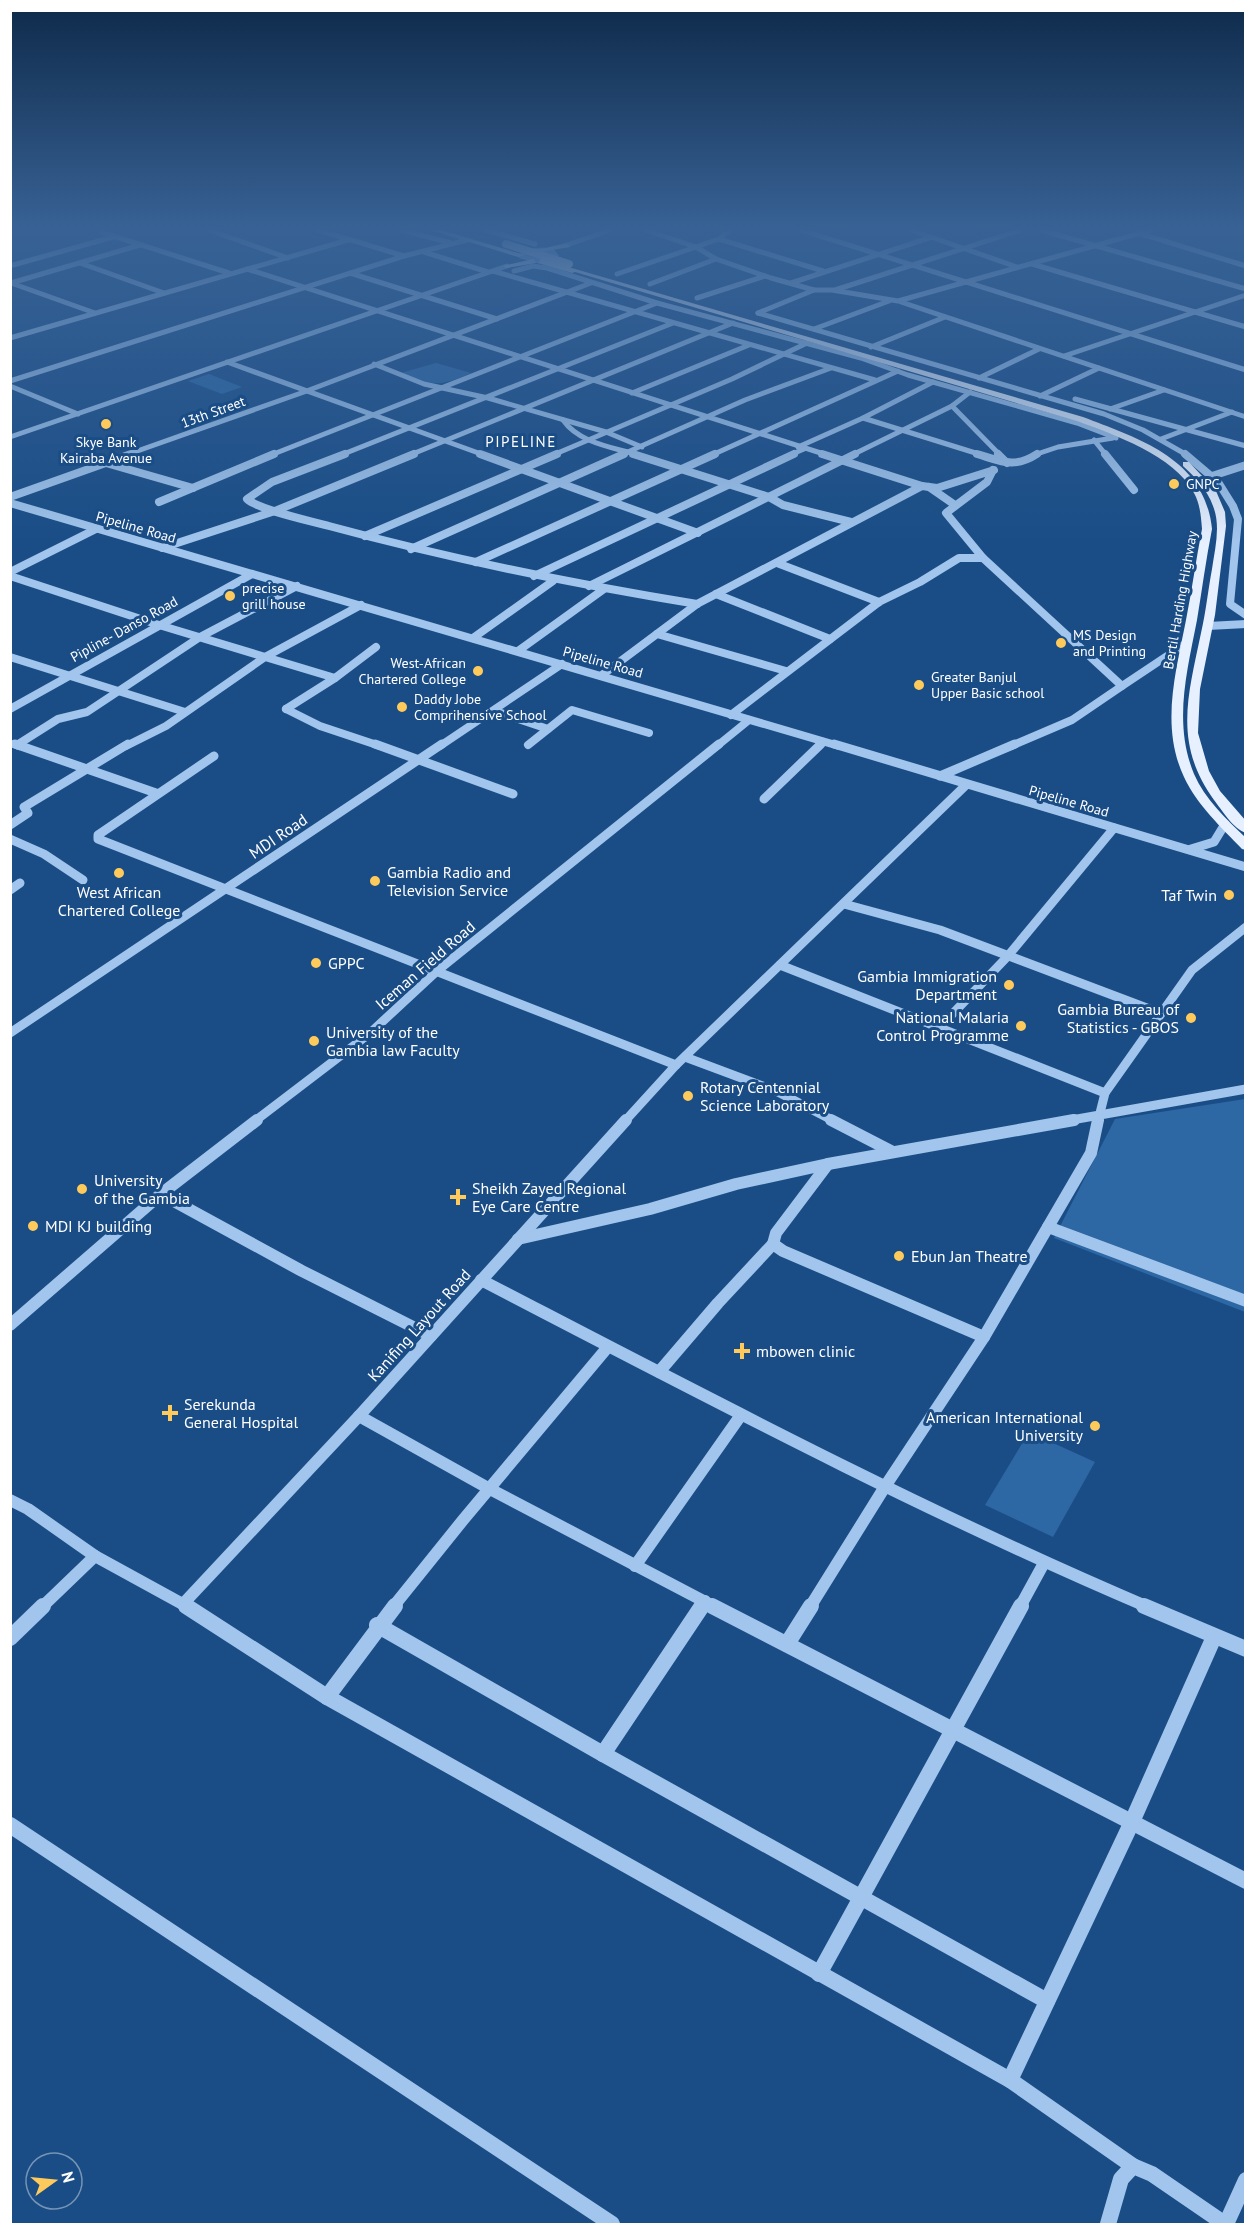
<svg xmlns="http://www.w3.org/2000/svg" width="1256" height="2235" font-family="'PT Sans',sans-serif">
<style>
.green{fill:#2d67a4}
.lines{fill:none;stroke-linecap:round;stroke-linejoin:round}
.minor-far4{stroke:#a1c5ec;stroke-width:5}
.minor-far3{stroke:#a1c5ec;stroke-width:8}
.minor-far2{stroke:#a1c5ec;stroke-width:9}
.minor-far1{stroke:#a1c5ec;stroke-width:12}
.minor{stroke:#a1c5ec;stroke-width:16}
.major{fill:#e6f0ff;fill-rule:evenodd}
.major-bridge{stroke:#e6f0ff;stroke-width:8}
.poi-dot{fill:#feca5c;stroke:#1a4d86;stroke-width:2}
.labels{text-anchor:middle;stroke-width:6;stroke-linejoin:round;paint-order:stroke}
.far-street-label{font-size:14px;fill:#fff;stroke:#1a4d86}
.far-poi-label{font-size:14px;fill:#fff;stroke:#1a4d86;text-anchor:start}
.far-neighbourhood-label{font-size:15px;letter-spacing:1.5px;fill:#fff;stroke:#1a4d86}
.street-label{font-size:16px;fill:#fff;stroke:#1a4d86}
.poi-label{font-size:16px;fill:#fff;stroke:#1a4d86;text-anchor:start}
</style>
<rect width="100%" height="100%" fill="#1a4d86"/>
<g class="green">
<path d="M436,363l35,10c-33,14 -36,13 -70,0z"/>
<path d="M209,374l33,13 -20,7 -34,-13z"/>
<path d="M1245,1099v213l-191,-74 61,-119z"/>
<path d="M1029,1432l66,30 -42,75 -68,-32z"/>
</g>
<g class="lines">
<g class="minor-far4">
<path d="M101,230v2l128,41"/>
<path d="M209,230l79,28"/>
<path d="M318,230l86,26"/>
<path d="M402,230l49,13"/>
<path d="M486,230l49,14"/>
<path d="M646,230l50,17 20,12 55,19 43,12h18l66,11 253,-71"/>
<path d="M801,230l445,140"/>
<path d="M911,230l106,37"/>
<path d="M1041,230l205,59"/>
<path d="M1138,233l108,33"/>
<path d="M719,239l104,32"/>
<path d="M567,245l43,-15"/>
<path d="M544,250l9,2 3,4 -17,5 -18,-5 8,-5z"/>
<path d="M424,252l64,20"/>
<path d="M80,263l84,30"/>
<path d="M1032,264l214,63"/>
<path d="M13,265l100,-28"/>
<path d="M247,269l580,186"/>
<path d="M493,271l382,109"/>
<path d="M514,271l19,-5 14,2 110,35 204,55 47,17 169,48 39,15"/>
<path d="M350,273l147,46"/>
<path d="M617,274l102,-35 11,-9"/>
<path d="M11,283l129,-38"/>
<path d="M11,283l84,30"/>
<path d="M791,283l141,-46"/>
<path d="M650,284l66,-25"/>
<path d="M835,290l186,-60"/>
<path d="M697,298l68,-22"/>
<path d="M901,302l345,115"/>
<path d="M758,313l346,101 39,16 44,25"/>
<path d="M758,313l56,-23"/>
<path d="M814,329l75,-28"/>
<path d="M10,338l338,-98"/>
<path d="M871,347l74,-30"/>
<path d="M1064,356l182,-61"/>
<path d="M227,362l257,93"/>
<path d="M374,364l50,20 64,14 118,34 36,15"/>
<path d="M979,378l60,-29"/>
<path d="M10,381l394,-125 63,-16"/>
<path d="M933,382l-70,36 119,37"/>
<path d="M10,386l68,28"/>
<path d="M632,393l117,-48"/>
<path d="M1040,396l59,-28"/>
<path d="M1075,399l171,47"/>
<path d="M952,406l48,49"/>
<path d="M1110,409l54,-19"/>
<path d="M563,420c16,23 49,27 75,35"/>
<path d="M10,437l497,-171"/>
<path d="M1161,439l71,-27"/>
<path d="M1094,440l12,15"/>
<path d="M798,447l65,-29"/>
<path d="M126,455l178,-63 287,-109"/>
<path d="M271,455l386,-152"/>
<path d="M341,455l332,-132"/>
<path d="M410,455l323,-132"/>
<path d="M553,455l179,-76 75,-36"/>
<path d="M621,455l124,-55 86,-32"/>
<path d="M712,455l186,-84"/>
<path d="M790,455l14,-6"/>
<path d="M852,455l100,-49 18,-14"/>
<path d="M1034,455l24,-8 55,-9"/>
</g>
<g class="minor-far3">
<path d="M345,454l-73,28 -25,17c12,11 64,22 82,27 122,33 244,58 368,78"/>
<path d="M480,454l218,79"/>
<path d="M633,454l136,43 14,8 68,17"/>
<path d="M977,454c24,7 37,15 60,0"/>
<path d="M998,454l9,9"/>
<path d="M1105,454l29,36"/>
<path d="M1185,454l33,28 15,24 5,13 -8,85 16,11"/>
<path d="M106,463l87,25"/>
<path d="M1212,476l34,-11"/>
<path d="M922,486l15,2 57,-18"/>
<path d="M929,487l26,18"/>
<path d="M10,497l121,-43"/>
<path d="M159,502l115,-48"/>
<path d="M10,503l829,243"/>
<path d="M365,536l192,-82"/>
<path d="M162,548l113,-37 139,-57"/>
<path d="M411,549l213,-95"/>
<path d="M983,558l139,128 -50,34 -61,26"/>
<path d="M476,562l239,-108"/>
<path d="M777,563l102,39"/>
<path d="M10,572l86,-43"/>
<path d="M10,576l149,49 176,53"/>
<path d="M534,576l260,-122"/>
<path d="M589,586l266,-132"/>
<path d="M716,594l114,45"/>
<path d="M1208,626l38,-2"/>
<path d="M657,634l129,37"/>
<path d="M473,638l80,-57"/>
<path d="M518,651l86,-62"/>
<path d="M10,657l175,55"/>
<path d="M602,675l95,-71 225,-118 -100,-32"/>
<path d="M1122,686l63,-42"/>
<path d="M10,709l242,-135"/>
<path d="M286,709l34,17 60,20"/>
<path d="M286,709l49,-31 41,-31"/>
<path d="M495,711l53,18"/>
<path d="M731,715l148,-113 41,-20 39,-24h24l-37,-45 41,-31 6,-12"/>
<path d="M14,744l5,2"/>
<path d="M17,745l41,-26 29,-7 113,-75 97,-51"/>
<path d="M528,745l44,-35 77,23"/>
<path d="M126,746l40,-20 99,-69 96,-52"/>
<path d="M440,746l122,-82"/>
<path d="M717,746l32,-26"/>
<path d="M819,746l4,-4"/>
</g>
<g class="minor-far2">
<path d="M15,744l141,49"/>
<path d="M375,744l138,50"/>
<path d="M834,744l412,123"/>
<path d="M214,756l-116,79v4l578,226"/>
<path d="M940,776l75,-32"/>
<path d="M764,799l57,-55"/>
<path d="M10,825l18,-12 -4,-6 104,-63"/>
<path d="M10,839l34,15 39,26"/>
<path d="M1191,849l23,-7 11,-18"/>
<path d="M10,890l10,-7"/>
<path d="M844,904l96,26 220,83"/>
<path d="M780,965l325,128"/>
<path d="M940,1027l67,-70 107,-129"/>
<path d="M10,1033l432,-289"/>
<path d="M685,1057l91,34 58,30"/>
<path d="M255,1121l114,-87 68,-63 282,-227"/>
<path d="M625,1121l51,-56 290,-280"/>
<path d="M1066,1121l180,-32"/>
<path d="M1098,1121l7,-28 87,-123 54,-43"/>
</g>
<g class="minor-far1">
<path d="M831,1120l62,32"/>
<path d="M828,1164l-52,69 -3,11 10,7 201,86"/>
<path d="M161,1194l141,77 129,65"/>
<path d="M1048,1227l198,74"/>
<path d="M518,1239l132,-30 86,-25 92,-20 246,-44"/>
<path d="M481,1280c220,114 439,230 667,327"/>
<path d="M10,1325l151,-131 96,-74"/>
<path d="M659,1372l59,-69 55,-59"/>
<path d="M359,1416l129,72 227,119"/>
<path d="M10,1500l18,9 67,47 93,51"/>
<path d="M635,1566l106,-151"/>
<path d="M183,1604l176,-188 267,-296"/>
<path d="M42,1607l53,-51"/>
<path d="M393,1607l70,-87 144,-172"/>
<path d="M701,1607l4,-6"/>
<path d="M810,1607l76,-122 98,-148 107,-184 7,-33"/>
<path d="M1020,1607l24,-44"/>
</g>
<g class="minor">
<path d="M186,1606l141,91 683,383 123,86"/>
<path d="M712,1606l534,275"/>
<path d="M1144,1606l102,43"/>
<path d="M377,1625l226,129 444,247"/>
<path d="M10,1638l33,-32"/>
<path d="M787,1644l24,-38"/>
<path d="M327,1697l68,-91"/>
<path d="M603,1754l99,-148"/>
<path d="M10,1825l602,399"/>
<path d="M819,1974l202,-368"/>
<path d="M1010,2080l121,-256 83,-187"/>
<path d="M1108,2224l13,-45 12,-13 19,8 73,50"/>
<path d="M1226,2224l20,-44"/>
</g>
<g class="major">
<path d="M430,230h11l84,25 -7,2z"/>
<path d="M567,243l3,4 -30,5 -4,-2z"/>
<path d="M533,259l3,4 -29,5 -4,-2z"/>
<path d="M541,259l542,158c57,22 122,42 129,112 -6,30 -10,61 -15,91 -10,52 -24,103 -3,154 11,25 32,45 52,64v12l-4,-1c-21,-22 -45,-44 -58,-72 -24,-51 -8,-105 2,-157 6,-30 10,-61 16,-91 -1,-13 -2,-25 -8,-36 -20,-38 -80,-58 -117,-72l-502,-149 -3,1 -34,-10z"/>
<path d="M1183,462h6l27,29 9,21 1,14 -11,89 -15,74 -2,44 11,38 11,20 26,30v12c-13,-4 -24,-23 -32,-33 -41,-57 -26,-104 -13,-167 5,-21 7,-43 11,-64 3,-21 9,-43 1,-63 -6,-17 -18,-29 -30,-40z"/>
</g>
<path class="major-bridge" d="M506,244l63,20"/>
</g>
<linearGradient id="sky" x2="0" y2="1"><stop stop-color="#0e2a4a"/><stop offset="0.42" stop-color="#386295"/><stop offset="1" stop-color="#386295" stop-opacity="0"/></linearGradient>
<rect width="1256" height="543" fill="url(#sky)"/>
<g class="poi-dot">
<circle cx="106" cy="424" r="6"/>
<circle cx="1174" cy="484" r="6"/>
<circle cx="230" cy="596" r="6"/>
<circle cx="1061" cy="643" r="6"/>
<circle cx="478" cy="671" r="6"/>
<circle cx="919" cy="685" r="6"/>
<circle cx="402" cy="707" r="6"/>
<circle cx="119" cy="873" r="6"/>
<circle cx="375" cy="881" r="6"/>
<circle cx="1229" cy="895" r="6"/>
<circle cx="316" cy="963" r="6"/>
<circle cx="1009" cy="985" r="6"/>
<circle cx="1191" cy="1018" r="6"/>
<circle cx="1021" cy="1026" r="6"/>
<circle cx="314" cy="1041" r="6"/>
<circle cx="688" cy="1096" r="6"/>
<circle cx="82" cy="1189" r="6"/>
<path d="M455 1188h6v6h6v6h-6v6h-6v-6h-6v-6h6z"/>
<circle cx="33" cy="1226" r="6"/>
<circle cx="899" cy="1256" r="6"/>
<path d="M739 1342h6v6h6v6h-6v6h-6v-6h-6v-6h6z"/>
<path d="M167 1404h6v6h6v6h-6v6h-6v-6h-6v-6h6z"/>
<circle cx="1095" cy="1426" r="6"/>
</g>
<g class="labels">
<g class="far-street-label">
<text transform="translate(213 412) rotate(-20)" y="5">13th Street</text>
<text transform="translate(136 527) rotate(16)" y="5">Pipeline Road</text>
<text transform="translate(1180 600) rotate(-80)" y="5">Bertil Harding Highway</text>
<text transform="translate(124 629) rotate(-29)" y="5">Pipline- Danso Road</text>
<text transform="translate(603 662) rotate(16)" y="5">Pipeline Road</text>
<text transform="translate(1069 801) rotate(16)" y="5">Pipeline Road</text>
</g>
<g class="far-poi-label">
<text x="106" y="447" text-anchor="middle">Skye Bank<tspan x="106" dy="16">Kairaba Avenue</tspan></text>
<text x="1186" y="489">GNPC</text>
<text x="242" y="593">precise<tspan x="242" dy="16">grill house</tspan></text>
<text x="1073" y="640">MS Design<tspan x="1073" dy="16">and Printing</tspan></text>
<text x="466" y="668" text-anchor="end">West-African<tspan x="466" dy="16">Chartered College</tspan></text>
<text x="931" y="682">Greater Banjul<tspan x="931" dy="16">Upper Basic school</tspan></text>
<text x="414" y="704">Daddy Jobe<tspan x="414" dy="16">Comprihensive School</tspan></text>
</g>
<g class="far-neighbourhood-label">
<text x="521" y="447">PIPELINE</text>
</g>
<g class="street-label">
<text transform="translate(278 836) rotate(-34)" y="6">MDI Road</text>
<text transform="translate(425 965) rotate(-41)" y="6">Iceman Field Road</text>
<text transform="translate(419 1325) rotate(-48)" y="6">Kanifing Layout Road</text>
</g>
<g class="poi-label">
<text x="387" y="878">Gambia Radio and<tspan x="387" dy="18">Television Service</tspan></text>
<text x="119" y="898" text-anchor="middle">West African<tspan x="119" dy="18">Chartered College</tspan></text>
<text x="1217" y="901" text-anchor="end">Taf Twin</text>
<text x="328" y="969">GPPC</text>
<text x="997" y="982" text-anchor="end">Gambia Immigration<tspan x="997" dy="18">Department</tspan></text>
<text x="1179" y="1015" text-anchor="end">Gambia Bureau of<tspan x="1179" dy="18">Statistics - GBOS</tspan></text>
<text x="1009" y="1023" text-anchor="end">National Malaria<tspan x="1009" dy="18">Control Programme</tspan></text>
<text x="326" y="1038">University of the<tspan x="326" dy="18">Gambia law Faculty</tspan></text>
<text x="700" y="1093">Rotary Centennial<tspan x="700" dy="18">Science Laboratory</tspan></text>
<text x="94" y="1186">University<tspan x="94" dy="18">of the Gambia</tspan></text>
<text x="472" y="1194">Sheikh Zayed Regional<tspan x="472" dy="18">Eye Care Centre</tspan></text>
<text x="45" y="1232">MDI KJ building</text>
<text x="911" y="1262">Ebun Jan Theatre</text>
<text x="756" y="1357">mbowen clinic</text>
<text x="184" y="1410">Serekunda<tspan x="184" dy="18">General Hospital</tspan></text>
<text x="1083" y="1423" text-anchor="end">American International<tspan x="1083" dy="18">University</tspan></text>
</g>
</g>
<rect width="1256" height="2235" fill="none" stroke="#ffffff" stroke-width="24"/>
<g transform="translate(54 2181) rotate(75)"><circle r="28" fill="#1a4d86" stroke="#7694b6" stroke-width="1.5"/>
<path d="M0-4.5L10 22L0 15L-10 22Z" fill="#feca5c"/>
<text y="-9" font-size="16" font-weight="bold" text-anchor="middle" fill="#ffffff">N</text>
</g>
</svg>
